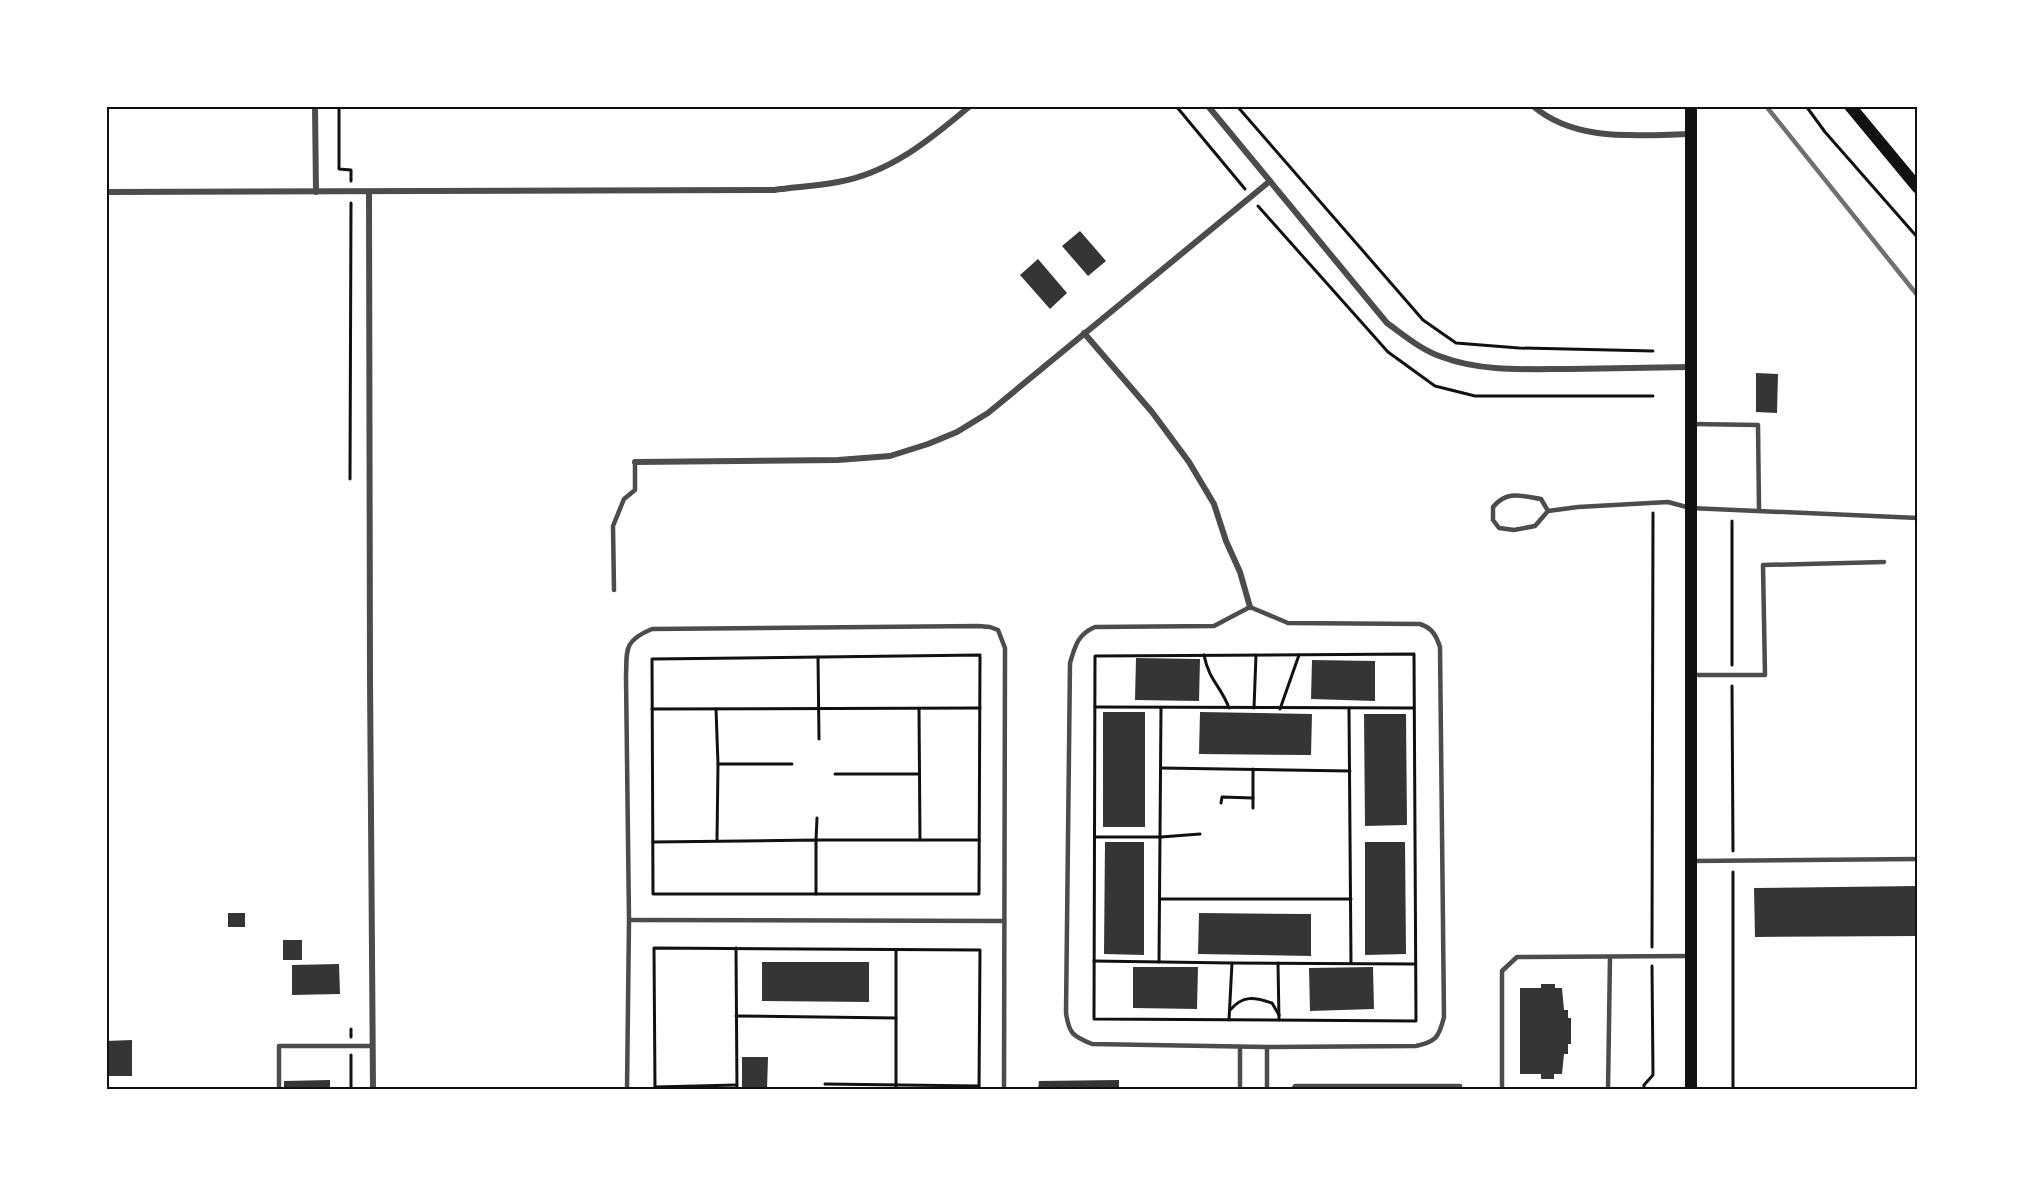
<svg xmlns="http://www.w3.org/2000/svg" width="2024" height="1196" font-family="'Noto Sans',sans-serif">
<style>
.building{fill:#353535}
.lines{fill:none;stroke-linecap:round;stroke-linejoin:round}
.path{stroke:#111;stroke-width:3}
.service{stroke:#4c4c4c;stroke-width:4.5}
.minor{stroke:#4c4c4c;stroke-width:6}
.secondary{stroke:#111;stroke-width:12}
.rail{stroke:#707070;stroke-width:4.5}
.neatline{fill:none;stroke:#111;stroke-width:2}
</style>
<rect width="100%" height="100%" fill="#fff"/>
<g class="building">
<path d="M1080,231l26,30 -18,15 -26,-30z"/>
<path d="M1038,259l29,34 -17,16 -30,-34z"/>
<path d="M1756,373l22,1 -1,39 -21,-1z"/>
<path d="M1136,658l64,1 -1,42 -64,-1z"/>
<path d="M1312,660l63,1v40l-64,-2z"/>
<rect x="1103" y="712" width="42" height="115"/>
<path d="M1200,712l112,2 -1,41 -112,-1z"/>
<path d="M1364,714h42l1,111 -42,1z"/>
<path d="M1105,842h39v113l-40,-1z"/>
<path d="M1365,842h40l1,112 -41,1z"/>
<path d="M1918,886v50l-163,1 -1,-49z"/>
<rect x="228" y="913" width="17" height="14"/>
<path d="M1199,913l112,1v42l-113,-2z"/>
<rect x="283" y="940" width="19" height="20"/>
<path d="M762,962h107v40l-107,-1z"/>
<path d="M339,964l1,30 -48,1v-30z"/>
<path d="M1133,967h65l-1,42 -64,-1z"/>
<path d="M1373,967l1,42 -64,2 -1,-43z"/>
<path d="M1541,984h14v4h7l2,22h4v8h3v26h-3v10h-4l-2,20h-8v5h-13v-5h-21v-86h21z"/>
<path d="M132,1040v36h-26v-35z"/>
<path d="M742,1057h26l-1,33h-25z"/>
<path d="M330,1080v10h-46v-9z"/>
<path d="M1119,1080v10h-81l1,-9z"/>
</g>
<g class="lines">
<g class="path">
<path d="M339,106v63l12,1v11"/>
<path d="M1176,106l69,83"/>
<path d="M1237,106l186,214 33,23 63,5 134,3"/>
<path d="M1806,106l19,26 93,106"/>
<path d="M1258,206l130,146 47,34 40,10h178"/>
<path d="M350,479l1,-276"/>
<path d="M1732,521v144"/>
<path d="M1414,654l2,367 -322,-2 1,-363z"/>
<path d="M980,655l-1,239h-326l-1,-235z"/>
<path d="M1204,655c5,26 17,31 25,53"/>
<path d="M818,657l1,82"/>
<path d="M1732,686l1,165"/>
<path d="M1095,707l319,1"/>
<path d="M1254,708l2,-53"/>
<path d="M652,709l328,-1"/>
<path d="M716,709l2,55h74"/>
<path d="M919,709l1,131"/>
<path d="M1280,709l19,-54"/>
<path d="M1349,709l2,254"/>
<path d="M1161,768l189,3"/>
<path d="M1253,769v39"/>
<path d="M835,774h84"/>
<path d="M1221,803l1,-6 31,1"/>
<path d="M817,818l-1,22h163"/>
<path d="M1095,837h66l39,-3"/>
<path d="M717,840l1,-76"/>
<path d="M653,842l163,-2v54"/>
<path d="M1733,872v218"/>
<path d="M1160,899h191"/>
<path d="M1652,947l1,-434"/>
<path d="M736,948l1,142"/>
<path d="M1094,961l138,2 -3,57"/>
<path d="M1159,962l2,-254"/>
<path d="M1232,963l183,1"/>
<path d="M1278,963l1,57"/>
<path d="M1230,1010c13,-15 24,-13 42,-7l7,12"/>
<path d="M736,1016l160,2"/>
<path d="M351,1029v8"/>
<path d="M351,1055v35"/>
<path d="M825,1084l154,2"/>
<path d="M655,1087l81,-2"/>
<path d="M655,1090l-1,-142 326,2 -1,140"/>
<path d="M896,1090v-140"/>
<path d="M1644,1090v-5l9,-10 -1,-109"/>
</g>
<g class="service">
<path d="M1692,424l66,1 1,84"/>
<path d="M1548,511l-7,-12c-20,-3 -34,-9 -48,8v13l6,8 15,2 21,-4 13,-15 30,-4 90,-5 22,6 228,10"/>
<path d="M1918,531v140"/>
<path d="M614,590l-1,-64 11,-27 11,-9v-28"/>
<path d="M1250,607l38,16 132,1c12,4 16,11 20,23l4,370c-5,20 -8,25 -28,29l-149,1 -175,-3c-20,-8 -23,-11 -26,-31l4,-350c5,-17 8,-29 25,-36l119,-1z"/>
<path d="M1692,675h73l-2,-110 121,-3"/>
<path d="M1693,861l225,-2"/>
<path d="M629,920l375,1"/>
<path d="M1240,1047v43"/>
<path d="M279,1090v-44h94"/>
<path d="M627,1090l2,-170 -3,-243c1,-27 -3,-36 26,-48l326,-3 12,1 8,3 7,18 -1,442"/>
<path d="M1267,1090v-43"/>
<path d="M1293,1090l2,-4h165v4"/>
<path d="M1502,1090v-119l15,-14 173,-1"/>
<path d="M1608,1090l2,-133"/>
</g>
<g class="minor">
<path d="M315,106l1,86"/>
<path d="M1208,106l179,217c17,12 34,27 55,34 40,15 85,12 128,12 40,-1 80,-1 120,-2"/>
<path d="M1533,106c43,37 105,29 158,28"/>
<path d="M106,192l668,-2c21,-3 43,-4 64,-8 52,-9 93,-43 132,-76"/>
<path d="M369,192l1,486 3,412"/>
<path d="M1084,333l68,79 37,50 25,42 12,37 14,31 10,35"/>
<path d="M635,462l203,-2 52,-4 38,-12 29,-12 31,-19 282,-232"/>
</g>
<g class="secondary">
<path d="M1850,106l68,82"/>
<path d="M1691,1090v-984"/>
</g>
<path class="rail" d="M1766,106l152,190"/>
</g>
<rect width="2024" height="1196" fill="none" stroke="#ffffff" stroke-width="216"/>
<rect x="108" y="108" width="1808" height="980" class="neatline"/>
</svg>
